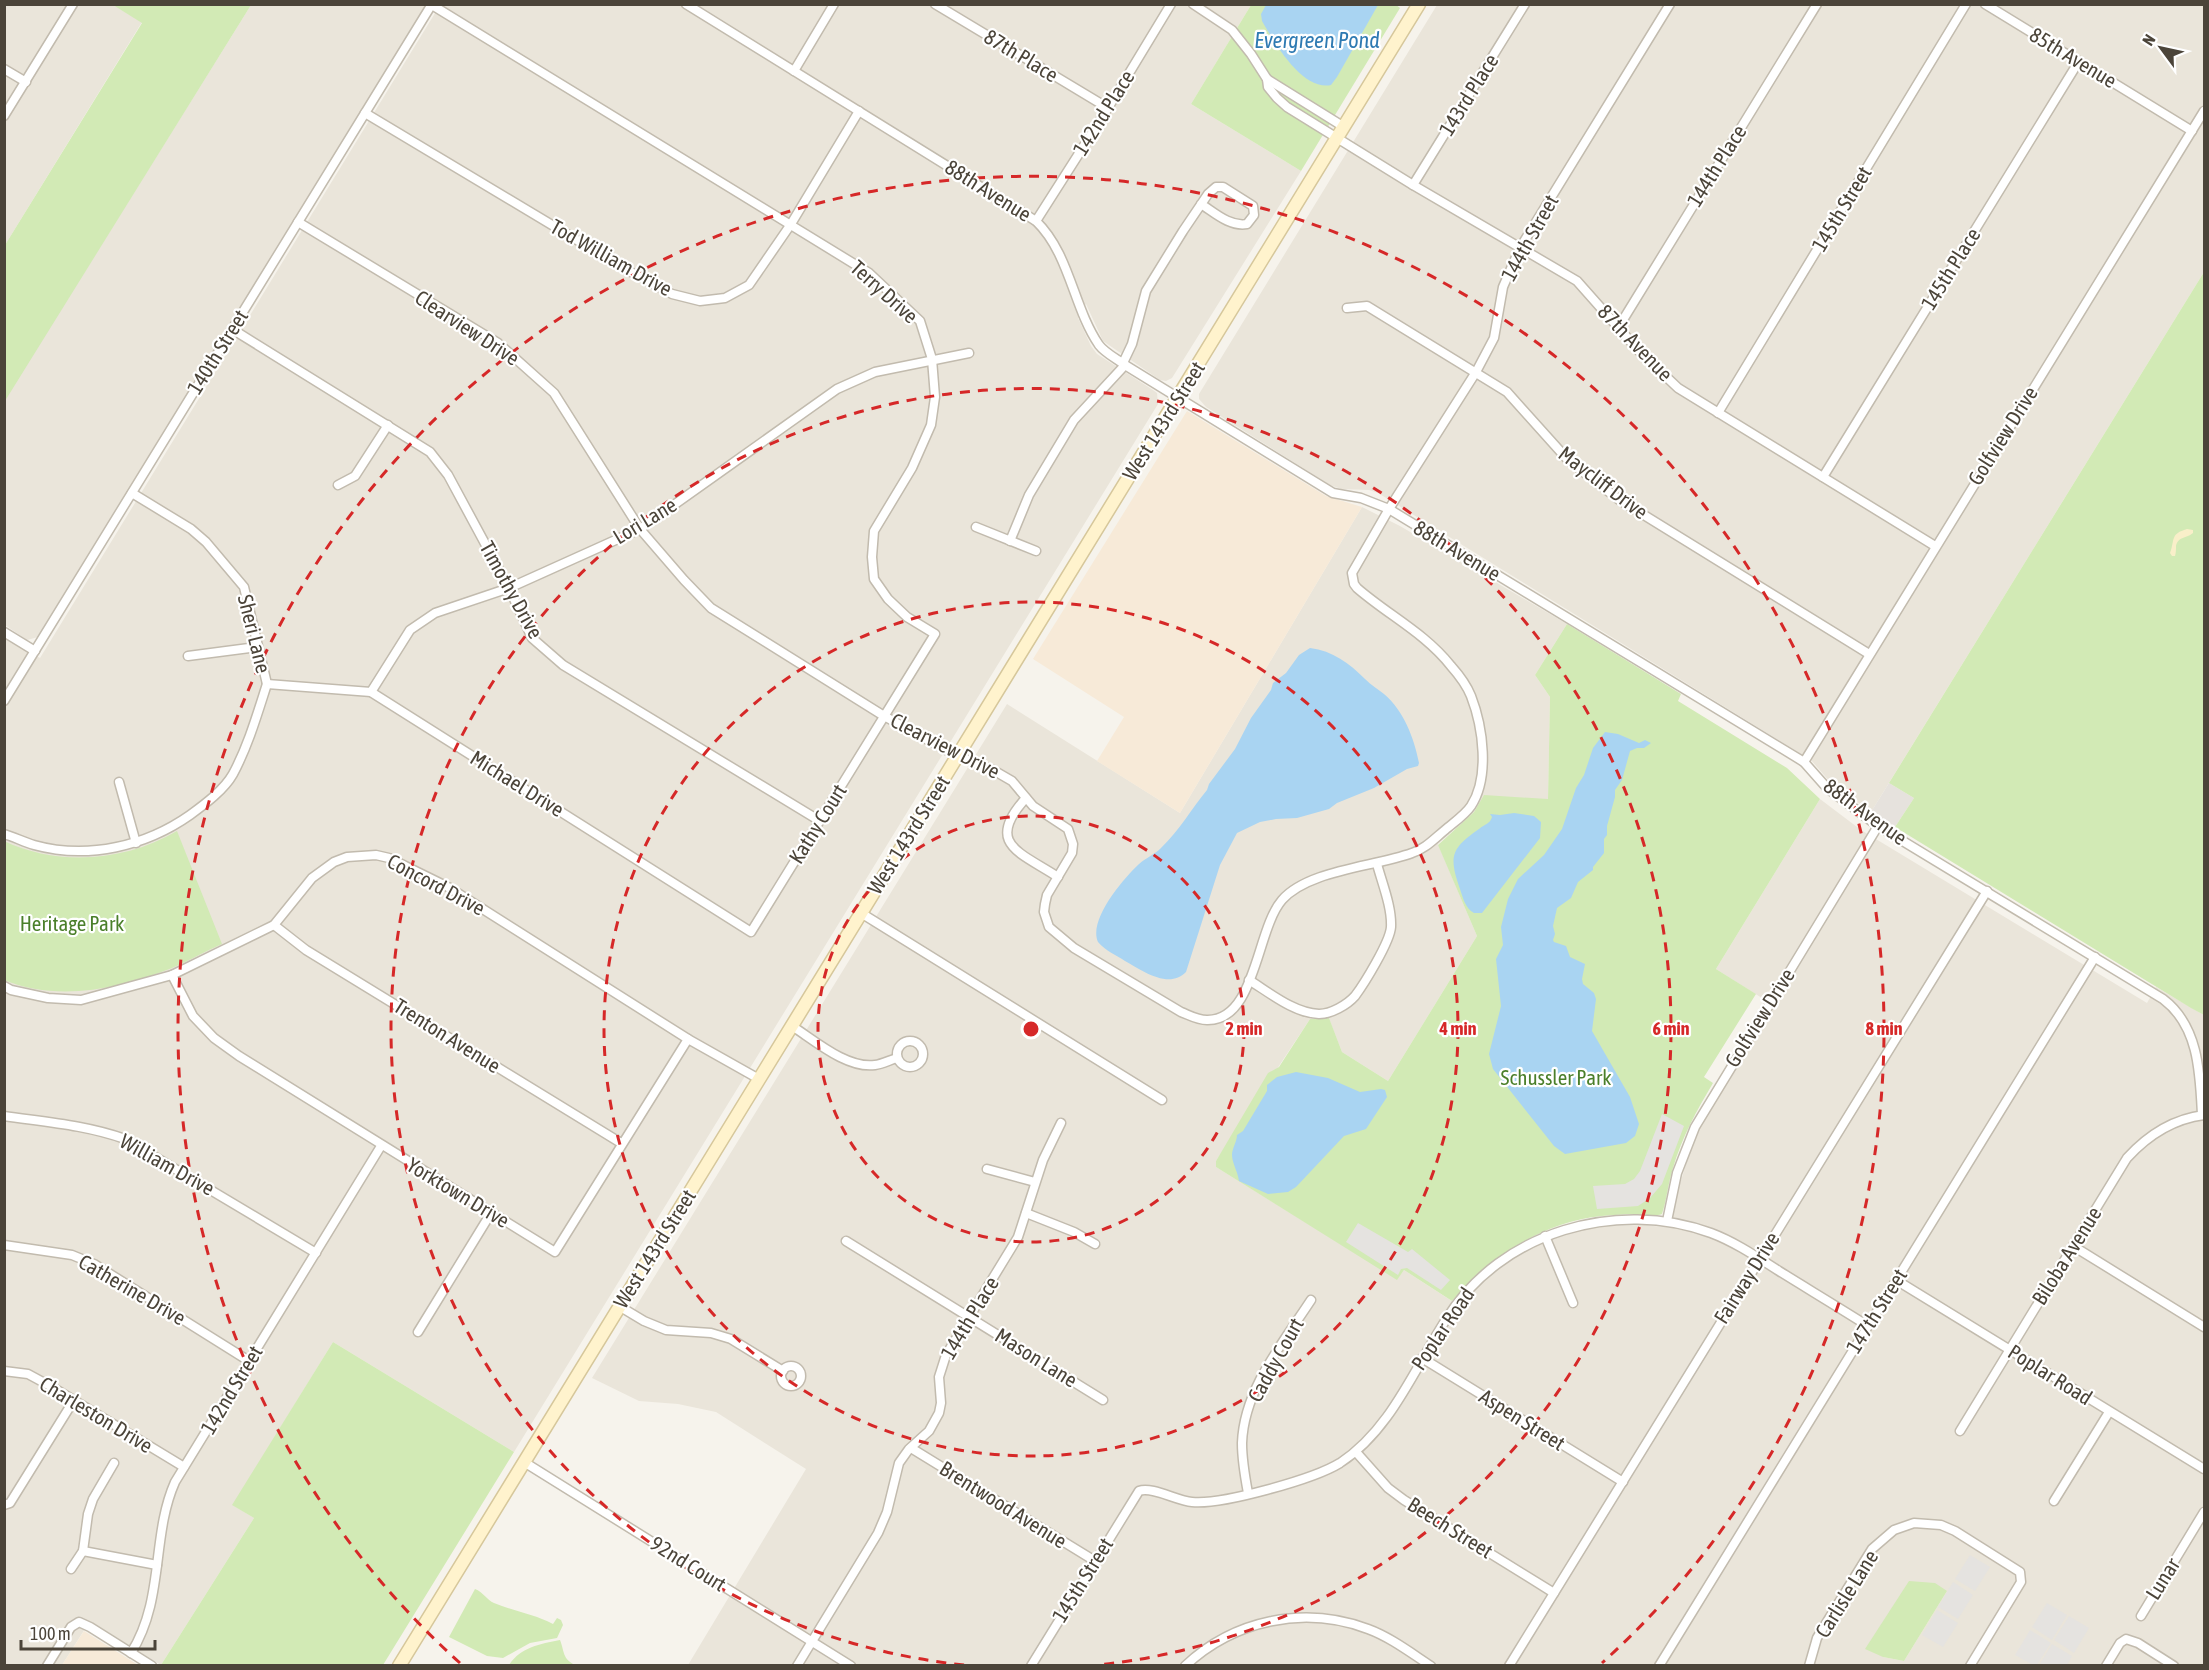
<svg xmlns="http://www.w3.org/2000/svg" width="2209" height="1670" font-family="'Asap Condensed',sans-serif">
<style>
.residential{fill:#eae5da;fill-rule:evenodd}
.commercial{fill:#f7ead8}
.industrial{fill:#e6e2dd}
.green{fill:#d2eab5}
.sand{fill:#f9efc9}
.parking{fill:#e5e3e0}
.water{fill:#a9d4f2}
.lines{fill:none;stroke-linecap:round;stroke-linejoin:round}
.minor-casing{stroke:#c2bbae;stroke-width:11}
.secondary-casing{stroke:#d6c79b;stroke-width:15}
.minor{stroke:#fff;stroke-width:8}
.secondary{stroke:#fff3cd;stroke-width:12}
.ring{fill:none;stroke:#d62828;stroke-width:3;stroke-dasharray:10 8}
.labels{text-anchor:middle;stroke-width:4.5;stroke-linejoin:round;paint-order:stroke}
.street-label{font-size:21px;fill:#4b4439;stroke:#fff}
.park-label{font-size:21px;fill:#4a7f2a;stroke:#fff}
.water-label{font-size:22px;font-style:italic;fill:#2e7ab2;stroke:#fff}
.centre{fill:#d62828;stroke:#fff;stroke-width:3}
.ring-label{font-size:18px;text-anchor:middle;font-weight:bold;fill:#d62828;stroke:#fff;stroke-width:4.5;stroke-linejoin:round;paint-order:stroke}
</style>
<rect width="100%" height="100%" fill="#f6f3ec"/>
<g class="residential">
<path d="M5,5h108l29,17 -137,223z"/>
<path d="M251,5h175l-388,632 -11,3 -22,-15 -1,-224z"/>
<path d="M440,5h811l-60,99 110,67 -129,207 -6,3 -6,-1 -57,-39 -17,-37 -8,14 13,28 6,8 56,36 4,3 1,11 -644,1048 -181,-110 -100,163 21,13 -93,147 -71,-44 -28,44h-57l-1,-1028 36,21z"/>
<path d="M1437,5h767v267l-333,540 -40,-29 -20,-23 -433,-267 -9,-3 -28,-1 -11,-4 -124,-78 -7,-8v-5z"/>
<path d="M1362,507l38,19 167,98 -32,51 15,22 -2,103 -64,-4 -10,16 -36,32 39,92 -89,145 -46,-29 -13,-33h-19l-94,142v6l181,112 7,-9 57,37 19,-23 18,-15 21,-16 34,-17 37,-10 55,-1 26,3 4,-28 17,-55 10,-22 71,-118 -57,-36 104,-170 41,31 286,173 9,-16 48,28v650h-1166l104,-170 -6,-8 -111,178h-337l118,-196 -90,-57 -38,-8 -39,-3 -47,-23 415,-674 173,109zM1947,1591l-43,70 -21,-4z"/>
</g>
<g class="commercial">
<path d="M1187,411l139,85 36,11 -182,306 -83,-52 27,-44 -91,-58z"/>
<path d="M84,1631l54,34h-76z"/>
</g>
<path class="industrial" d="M1889,783l25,15 -19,29 -24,-15z"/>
<g class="green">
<path d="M1395,4l5,4 -99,163 -110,-67 60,-99z"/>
<path d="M113,5h138l-246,396v-156l137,-222z"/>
<path d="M2204,272v743l-13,-7 -296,-181 19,-29 -25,-15z"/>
<path d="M1567,624l114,70 -3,7 109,67 33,31 -104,170 40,25 -52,83 9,6c-16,27 -31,54 -40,85 -5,15 -6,31 -11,46 -8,3 -18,0 -27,0 -11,0 -22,1 -33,2 -61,6 -110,41 -150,85l-48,-31 -7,10 -181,-113v-6l52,-88 11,-6 31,-48 19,-1 13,34 46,29 89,-145 -39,-91 36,-33 10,-17 64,4 2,-102 -15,-22z"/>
<path d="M177,831l45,113c-17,7 -33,17 -50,24 -53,21 -114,34 -168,12v-139c55,26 122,20 173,-10z"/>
<path d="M333,1342l181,110 -131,213h-222l93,-147 -22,-13z"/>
<path d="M1909,1581l26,2 12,8 -43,70 -21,-4 -18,-8z"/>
<path d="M475,1589c8,3 12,11 19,14 19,8 40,11 59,21l4,-6 4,2 2,5 -6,13 -27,5 -27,15 -16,-2 -38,-19z"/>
<path d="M560,1640c5,13 2,18 15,25h-66c12,-18 31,-21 51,-25z"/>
</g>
<path class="sand" d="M2187,529l6,1v3c-5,5 -15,3 -17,13 0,3 0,7 -1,10h-3l-2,-3c5,-14 0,-19 17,-24z"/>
<g class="parking">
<path d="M1662,1114l22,12 -22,58 -12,14 -12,8 -41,3 -4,-23 32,-2 9,-5 6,-8z"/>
<path d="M1358,1223l50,29 4,-3 38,31 -9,10 -34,-22 -6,1 -3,6 -52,-33z"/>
<path d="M1970,1555l20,12 -15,24 -20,-12z"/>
<path d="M1953,1582l20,13 -15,24 -20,-12z"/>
<path d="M2047,1603l20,12 -15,25 -20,-13z"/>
<path d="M1937,1610l21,13 -15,24 -21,-12z"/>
<path d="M2069,1616l20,12 -15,25 -20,-13z"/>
<path d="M2030,1630l21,13 -14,22h-4l-18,-10z"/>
<path d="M2052,1644l20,12 -5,9h-28z"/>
</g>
<g class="water">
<path d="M1266,5l112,-1v1l-41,72 -6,8c-29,6 -57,-43 -69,-64l-1,-7z"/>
<path d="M1310,648c23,3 39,15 55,31 6,6 13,10 19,15 20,17 30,44 35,69l-1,3 -11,3 -33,19 -37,15 -8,6 -32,9 -21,1 -16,3 -23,11 -17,32 -34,107c-17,18 -45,-2 -61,-11 -9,-6 -19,-10 -27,-19 -10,-22 25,-63 41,-78 7,-6 16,-10 22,-16 18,-17 31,-40 46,-58l2,-6 26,-35 16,-31 20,-28 2,-7 13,-10 13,-18z"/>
<path d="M1605,732l13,2 21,9 6,-3 6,3 -7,5h-7l-7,3 -8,29 -7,10v7l-8,29v9l-3,4v14l-11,14v3l-15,12 -7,16 -14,10 -4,18 2,8 -2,6 1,2 12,4 4,11 15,7 -3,15 1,5 11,9 2,6 -4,32 38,66 9,27 -4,12 -9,7 -61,11 -11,-8 -61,-77 -4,-15 12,-48 -5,-47 7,-14 -2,-18 7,-28 10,-20 26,-24 18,-26 14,-41 8,-13 9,-27z"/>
<path d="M1514,813l20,3 7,6 -1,16 -58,75h-8c-9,-5 -11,-15 -14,-24 -11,-32 -10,-40 19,-60 6,-5 11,-5 13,-12l-2,-3 10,1z"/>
<path d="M1296,1072l32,6 32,14 21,-3 4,1 2,7 -21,32 -22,7 -48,51 -8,5 -20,2 -29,-13c-1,-9 -7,-18 -7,-26 0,-7 5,-13 5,-20l6,-4 24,-40v-6l10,-8z"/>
</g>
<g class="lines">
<defs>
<g id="minor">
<path d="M686,4l350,217c34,33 37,86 63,124 6,8 18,14 26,20l208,128 28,5 28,11 415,253 23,26 51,38 285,173c36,27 37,75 39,116"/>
<path d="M935,4l173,104"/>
<path d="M1193,4l39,26 19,24 16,25 1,8 9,11 10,9 126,78 164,96 62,70 39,37 257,158"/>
<path d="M1985,4l207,127"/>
<path d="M4,69l22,13"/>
<path d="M794,71l40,-67"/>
<path d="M1267,79l77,48"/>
<path d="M365,113l262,157 45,24 28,7 25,-3 24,-13 42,-61 68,-113"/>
<path d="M4,116l69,-112"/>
<path d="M1413,185l112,-181"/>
<path d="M1036,221l72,-113 63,-104"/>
<path d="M298,222l200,121 56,50 86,136 44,51 27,28 173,108 73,40 36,14 19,11 21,25 35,23 5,15 -1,9 -25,42 -2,9 -1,8 5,15 25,21 107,64c8,3 16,8 26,8 49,1 49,-90 75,-120 26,-30 92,-33 130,-47 13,-4 22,-14 33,-23 8,-7 20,-15 26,-24 19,-29 12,-79 0,-110 -4,-10 -12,-21 -20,-30 -26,-33 -63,-51 -94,-78l-3,-4 -2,-11 37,-64 87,-137 18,-34 9,-51 17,-39 150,-244"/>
<path d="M1347,308l20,-2 140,86 61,68 50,39 251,155"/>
<path d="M1618,328l199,-324"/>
<path d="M232,329l198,123 18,23 61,113 23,50 31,27 257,156"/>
<path d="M1123,363l9,-19 14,-53 37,-60 25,-37 8,-7h7l30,19 1,9 -7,9c-17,3 -32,-11 -46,-20"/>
<path d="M1718,413l248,-409"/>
<path d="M1823,477l256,-416"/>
<path d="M338,485l17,-9 33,-51"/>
<path d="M132,493l59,36 15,13 38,45 23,97"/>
<path d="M976,527l60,24"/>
<path d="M1010,541l19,-46 45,-75 51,-55"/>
<path d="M4,632l31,19"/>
<path d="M188,656l69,-9"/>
<path d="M267,684l104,8 380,240 184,-298 -28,-17 -19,-18 -14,-20 -2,-22 2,-26 38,-63 19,-43 4,-28 -3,-38 -12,-38 -51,-48 -437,-268"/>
<path d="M371,692l39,-62 25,-17 74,-25 131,-59 197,-140 38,-17 94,-19"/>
<path d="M4,701l428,-697"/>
<path d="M1804,762l400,-651"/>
<path d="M119,782l17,61"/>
<path d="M1026,798c-42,46 -6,54 32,79"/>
<path d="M4,834c10,3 20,8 30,11 54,15 112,1 156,-30 15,-11 34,-25 43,-41 15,-28 24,-59 34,-90"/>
<path d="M861,913l301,187"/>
<path d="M274,925l32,25 315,193"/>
<path d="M172,975l21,41 21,22 25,18 316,196 133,-213"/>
<path d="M1249,980c21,13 45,33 70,34 12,0 28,-9 36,-18 9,-12 35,-54 36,-69 1,-20 -9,-44 -14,-63"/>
<path d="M4,986l7,4 37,8 33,2 91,-25 102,-50 38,-47 22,-16 13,-5 29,-2 13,3 59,29 240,152 71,40"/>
<path d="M792,1026c22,14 55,43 83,39 7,-1 15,-5 22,-7"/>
<circle cx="910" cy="1054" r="13"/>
<path d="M4,1116c41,6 82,9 121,23l191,114"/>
<path d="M987,1169l48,13"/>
<path d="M1026,1213l48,19 21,12"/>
<path d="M1667,1221l10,-48 18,-46 183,-301"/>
<path d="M1545,1236l28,67"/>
<path d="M846,1241l257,159"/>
<path d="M4,1245l68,10 22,9 155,97"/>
<path d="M2073,1246l131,81"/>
<path d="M1896,1280l308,189"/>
<path d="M619,1306l25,15 22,9 45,3 20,6 52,32"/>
<path d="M418,1332l73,-119"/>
<path d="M1422,1358l201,124"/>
<circle cx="791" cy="1376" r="10"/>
<path d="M4,1371l24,3 24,13 132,80"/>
<path d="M1960,1431l167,-273c21,-23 46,-39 77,-43"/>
<path d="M911,1448l184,113"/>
<path d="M1356,1452l32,36 16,12 150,93"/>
<path d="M524,1462l327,204"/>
<path d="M1248,1493c-3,-16 -6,-33 -6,-50 2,-54 41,-100 69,-143"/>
<path d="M2054,1501l55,-89"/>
<path d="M4,1505l6,-2 64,-103"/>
<path d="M83,1551l74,14"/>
<path d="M71,1569l12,-18 5,-37 5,-15 21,-36"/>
<path d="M2141,1616l63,-104"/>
<path d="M131,1653c34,-54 20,-117 44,-171l206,-336"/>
<path d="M47,1666l24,-39 8,-5 11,5 62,39"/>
<path d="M797,1666l81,-133 9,-21 12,-49 10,-14 20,-18 10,-18 2,-10 -2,-26 7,-22 72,-118 25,-77 18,-37"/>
<path d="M1031,1666l108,-175c13,-5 38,10 53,11 30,3 122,-23 148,-39 51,-33 75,-96 107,-145 54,-86 170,-120 264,-85 24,9 46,24 68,38 29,18 59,36 89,55"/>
<path d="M1185,1666c49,-46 119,-61 183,-37 22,8 43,24 63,37"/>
<path d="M1509,1666l478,-775"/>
<path d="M1659,1666l436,-709"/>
<path d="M1809,1666l8,-28 55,-89 22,-19 20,-7 27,2 14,6 65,41 1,10 -51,84"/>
<path d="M2106,1666l14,-23 6,-4 12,4 36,23"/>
</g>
<path id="secondary" d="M399,1666l1020,-1662"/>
</defs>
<use href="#minor" class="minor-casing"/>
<use href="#secondary" class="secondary-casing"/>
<use href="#minor" class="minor"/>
<use href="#secondary" class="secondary"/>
</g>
<g class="ring">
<circle cx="1031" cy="1029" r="213"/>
<circle cx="1031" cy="1029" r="427"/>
<path d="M964 1665A640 640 0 1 1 1098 1665"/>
<path d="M460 1663A853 853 0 1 1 1602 1663"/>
</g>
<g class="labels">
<g class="street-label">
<text transform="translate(1021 56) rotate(31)" y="7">87th Place</text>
<text transform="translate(2073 58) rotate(31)" y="7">85th Avenue</text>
<text transform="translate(1469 95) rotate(-58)" y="7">143rd Place</text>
<text transform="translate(1104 113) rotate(-58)" y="7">142nd Place</text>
<text transform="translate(1717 166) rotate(-58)" y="7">144th Place</text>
<text transform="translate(988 191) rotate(32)" y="7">88th Avenue</text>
<text transform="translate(1842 209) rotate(-59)" y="7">145th Street</text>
<text transform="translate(1530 238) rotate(-61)" y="7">144th Street</text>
<text transform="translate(611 258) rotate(29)" y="7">Tod William Drive</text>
<text transform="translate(1951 269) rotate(-58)" y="7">145th Place</text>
<text transform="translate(884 292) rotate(42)" y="7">Terry Drive</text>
<text transform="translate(467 328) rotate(33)" y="7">Clearview Drive</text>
<text transform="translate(1635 343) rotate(46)" y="7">87th Avenue</text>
<text transform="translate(218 352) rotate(-58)" y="7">140th Street</text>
<text transform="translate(1164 421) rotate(-58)" y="7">West 143rd Street</text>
<text transform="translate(2003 436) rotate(-58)" y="7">Golfview Drive</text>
<text transform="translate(1603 483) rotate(37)" y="7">Maycliff Drive</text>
<text transform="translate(645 521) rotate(-31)" y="7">Lori Lane</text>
<text transform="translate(1457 551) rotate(31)" y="7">88th Avenue</text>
<text transform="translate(511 590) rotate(61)" y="7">Timothy Drive</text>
<text transform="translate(254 634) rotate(76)" y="7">Sheri Lane</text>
<text transform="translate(945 746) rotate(27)" y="7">Clearview Drive</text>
<text transform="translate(517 784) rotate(32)" y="7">Michael Drive</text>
<text transform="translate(1865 812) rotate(36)" y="7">88th Avenue</text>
<text transform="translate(818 824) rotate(-58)" y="7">Kathy Court</text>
<text transform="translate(909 835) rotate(-58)" y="7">West 143rd Street</text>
<text transform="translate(436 885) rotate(28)" y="7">Concord Drive</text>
<text transform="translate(1760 1018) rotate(-58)" y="7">Golfview Drive</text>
<text transform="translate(447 1036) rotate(32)" y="7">Trenton Avenue</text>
<text transform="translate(167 1165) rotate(29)" y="7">William Drive</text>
<text transform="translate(458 1193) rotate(31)" y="7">Yorktown Drive</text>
<text transform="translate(655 1249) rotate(-58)" y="7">West 143rd Street</text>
<text transform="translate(2067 1256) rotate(-58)" y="7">Biloba Avenue</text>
<text transform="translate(1747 1278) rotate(-58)" y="7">Fairway Drive</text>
<text transform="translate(132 1290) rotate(30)" y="7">Catherine Drive</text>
<text transform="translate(1877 1311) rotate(-58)" y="7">147th Street</text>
<text transform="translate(970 1318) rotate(-59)" y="7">144th Place</text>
<text transform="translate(1443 1329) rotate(-56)" y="7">Poplar Road</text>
<text transform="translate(1036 1358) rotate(32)" y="7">Mason Lane</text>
<text transform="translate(1276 1360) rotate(-61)" y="7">Caddy Court</text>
<text transform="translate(2050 1375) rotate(32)" y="7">Poplar Road</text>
<text transform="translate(232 1390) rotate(-59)" y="7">142nd Street</text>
<text transform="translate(96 1415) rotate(31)" y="7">Charleston Drive</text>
<text transform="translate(1522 1420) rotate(32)" y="7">Aspen Street</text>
<text transform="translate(1003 1505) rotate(32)" y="7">Brentwood Avenue</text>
<text transform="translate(1450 1528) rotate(32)" y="7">Beech Street</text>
<text transform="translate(688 1564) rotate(32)" y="7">92nd Court</text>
<text transform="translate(2163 1579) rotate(-58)" y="7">Lunar</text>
<text transform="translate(1083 1580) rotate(-58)" y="7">145th Street</text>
<text transform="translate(1847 1594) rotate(-58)" y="7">Carlisle Lane</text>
</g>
<g class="park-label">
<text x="72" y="931">Heritage Park</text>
<text x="1556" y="1085">Schussler Park</text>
</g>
<g class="water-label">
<text x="1317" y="48">Evergreen Pond</text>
</g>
</g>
<circle cx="1031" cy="1029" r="9" class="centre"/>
<g class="ring-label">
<text x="1244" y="1035">2 min</text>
<text x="1458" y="1035">4 min</text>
<text x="1671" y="1035">6 min</text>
<text x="1884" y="1035">8 min</text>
</g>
<rect width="2209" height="1670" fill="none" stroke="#4b4439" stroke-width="12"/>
<g transform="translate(2161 48) rotate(303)" stroke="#ffffff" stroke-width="4.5" paint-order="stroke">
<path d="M0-4.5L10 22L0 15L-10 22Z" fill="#4b4439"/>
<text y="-9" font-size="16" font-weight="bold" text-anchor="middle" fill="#4b4439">N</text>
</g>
<path d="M21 1640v9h134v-9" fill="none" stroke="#4b4439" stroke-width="3"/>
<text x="30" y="1640" font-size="18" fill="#4b4439" stroke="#ffffff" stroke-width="4.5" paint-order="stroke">100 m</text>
</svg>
